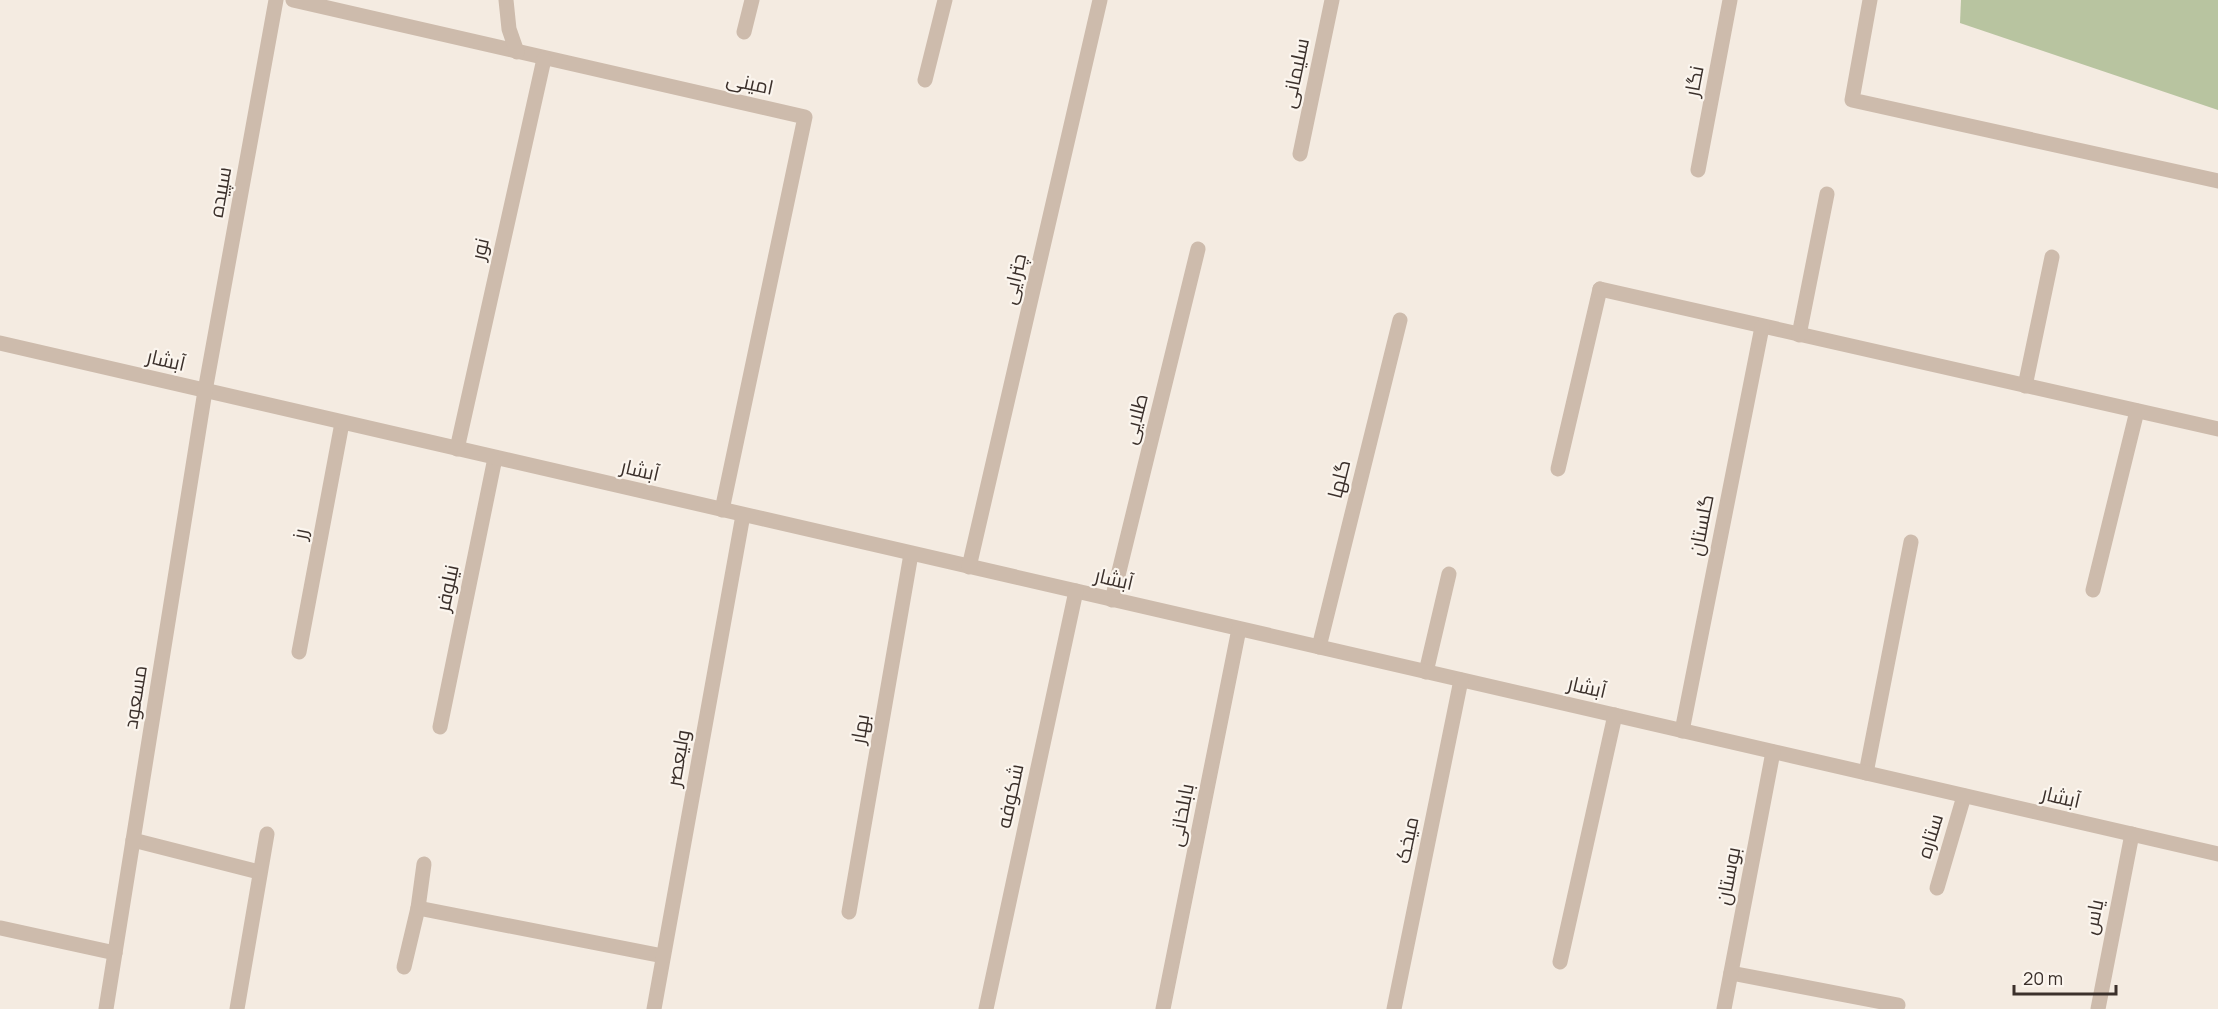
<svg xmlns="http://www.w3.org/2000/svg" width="2218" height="1009" font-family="Manrope,Cairo,sans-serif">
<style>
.green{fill:#b8c4a0}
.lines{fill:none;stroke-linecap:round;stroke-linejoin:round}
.lane{stroke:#cdbbac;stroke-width:15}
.street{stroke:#cdbbac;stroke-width:15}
.labels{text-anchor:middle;stroke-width:4.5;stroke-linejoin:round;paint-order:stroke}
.street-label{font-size:20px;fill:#3b302b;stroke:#fbf5ee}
</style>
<rect width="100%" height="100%" fill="#f4ebe1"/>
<path class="green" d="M1961,0h257v110l-258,-87z"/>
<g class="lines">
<g class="lane">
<path d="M744,32l8,-32"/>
<path d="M925,80l20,-80"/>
<path d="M1300,154l32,-154"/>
<path d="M2025,386l27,-129"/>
<path d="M1558,469l42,-180"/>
<path d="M1112,600l86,-351"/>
<path d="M1319,647l81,-327"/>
<path d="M299,652l43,-229"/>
<path d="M1426,672l23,-98"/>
<path d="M440,727l55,-269"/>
<path d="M1866,773l45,-231"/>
<path d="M133,840l126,32"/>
<path d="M1937,888l27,-92"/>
<path d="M418,908l245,48"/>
<path d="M849,912l62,-358"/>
<path d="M404,967l14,-59 6,-44"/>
<path d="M1731,973l167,32"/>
<path d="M237,1009l30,-175"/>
<path d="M2098,1009l34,-175"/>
</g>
<g class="street">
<path d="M293,0l512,117 -83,393"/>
<path d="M506,0l3,29 8,23"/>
<path d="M1870,0l-18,100 366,81"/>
<path d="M1698,170l32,-170"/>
<path d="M1600,289l618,140"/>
<path d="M1799,335l28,-141"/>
<path d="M0,343l2218,511"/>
<path d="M457,449l87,-390"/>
<path d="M969,567l131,-567"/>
<path d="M2093,590l44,-179"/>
<path d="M1682,731l80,-404"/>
<path d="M1,928l114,25"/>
<path d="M1560,962l55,-247"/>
<path d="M106,1009l99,-618 71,-391"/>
<path d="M654,1009l89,-494"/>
<path d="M986,1009l90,-418"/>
<path d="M1163,1009l76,-380"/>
<path d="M1394,1009l67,-329"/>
<path d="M1724,1009l49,-257"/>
</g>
</g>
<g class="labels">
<g class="street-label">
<text transform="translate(1295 73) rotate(-78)" y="7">سلیمانی</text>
<text transform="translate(1694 81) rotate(-79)" y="7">نگار</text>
<text transform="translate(750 83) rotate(12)" y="7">امینی</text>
<text transform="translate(220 192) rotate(-80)" y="7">سپیده</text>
<text transform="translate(480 249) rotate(-77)" y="7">نور</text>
<text transform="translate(1014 279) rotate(-77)" y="7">چترایی</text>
<text transform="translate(166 360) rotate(13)" y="7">آبشار</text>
<text transform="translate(1135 419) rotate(-76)" y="7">طلایی</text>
<text transform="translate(640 470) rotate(13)" y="7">آبشار</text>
<text transform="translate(1339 479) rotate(-76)" y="7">گلها</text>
<text transform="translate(1701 525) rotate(-79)" y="7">گلستان</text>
<text transform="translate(300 534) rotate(-79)" y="7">رز</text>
<text transform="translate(1114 579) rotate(13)" y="7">آبشار</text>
<text transform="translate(447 588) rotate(-78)" y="7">نیلوفر</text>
<text transform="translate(1587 687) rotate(13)" y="7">آبشار</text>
<text transform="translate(135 697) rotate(-81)" y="7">مسعود</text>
<text transform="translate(860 729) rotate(-80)" y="7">بهار</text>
<text transform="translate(678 758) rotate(-80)" y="7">ولیعصر</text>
<text transform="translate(1010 796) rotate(-78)" y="7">شکوفه</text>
<text transform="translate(2061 797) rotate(13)" y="7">آبشار</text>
<text transform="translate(1181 815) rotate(-79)" y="7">بابلخانی</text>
<text transform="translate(1930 836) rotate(-73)" y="7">ستاره</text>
<text transform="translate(1407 840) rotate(-78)" y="7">میخک</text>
<text transform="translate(1728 876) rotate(-79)" y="7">بوستان</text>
<text transform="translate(2093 917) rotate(-78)" y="7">یاس</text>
</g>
</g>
<path d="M2014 985v9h102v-9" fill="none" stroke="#3b302b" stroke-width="3"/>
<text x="2023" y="985" font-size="18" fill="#3b302b" stroke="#fbf5ee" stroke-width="4.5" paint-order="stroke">20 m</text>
</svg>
